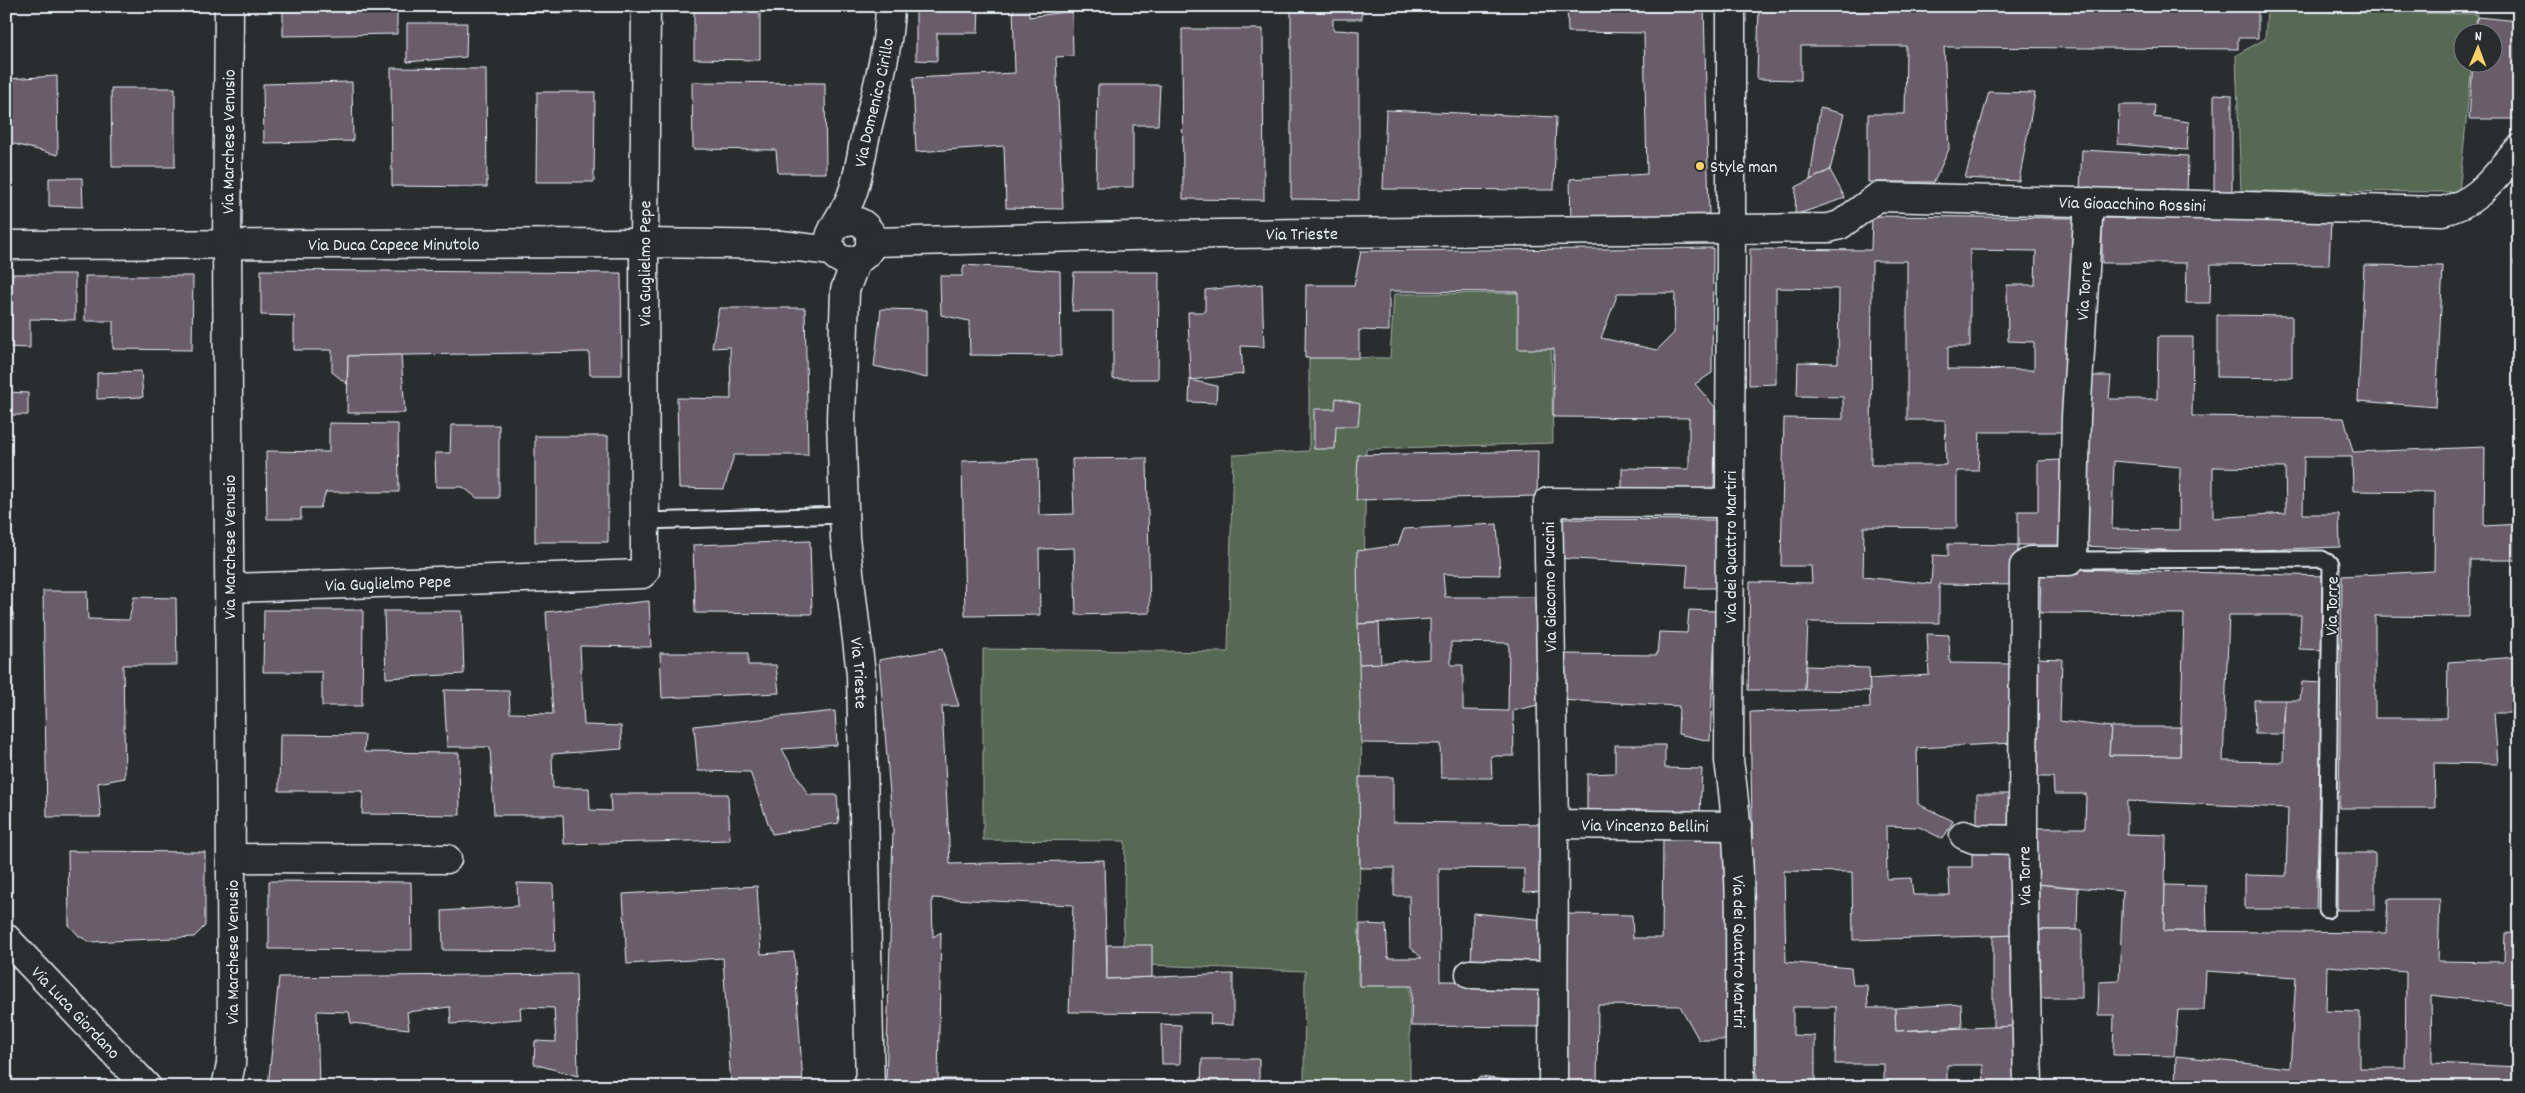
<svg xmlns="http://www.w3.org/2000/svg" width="2525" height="1093" font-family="Dekko,sans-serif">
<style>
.green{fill:#576953;stroke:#a0ada6}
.building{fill:#6b5d6a;stroke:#e8f1f8;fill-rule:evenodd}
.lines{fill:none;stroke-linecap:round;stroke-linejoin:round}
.service-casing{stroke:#e8f1f8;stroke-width:19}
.minor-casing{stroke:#e8f1f8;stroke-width:31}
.tertiary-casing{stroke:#e8f1f8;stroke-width:31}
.service{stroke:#2a2d2e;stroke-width:15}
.minor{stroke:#2a2d2e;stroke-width:28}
.tertiary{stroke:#2a2d2e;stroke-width:28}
.poi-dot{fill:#ffd166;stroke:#2a2d2e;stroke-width:2}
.labels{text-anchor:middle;stroke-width:4;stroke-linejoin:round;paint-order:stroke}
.street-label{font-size:18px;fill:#e8f1f8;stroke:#2a2d2e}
.poi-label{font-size:18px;fill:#e8f1f8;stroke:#2a2d2e;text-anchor:start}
</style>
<rect width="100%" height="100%" fill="#2a2d2e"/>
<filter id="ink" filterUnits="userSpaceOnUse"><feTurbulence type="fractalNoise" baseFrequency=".02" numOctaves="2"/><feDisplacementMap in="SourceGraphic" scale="10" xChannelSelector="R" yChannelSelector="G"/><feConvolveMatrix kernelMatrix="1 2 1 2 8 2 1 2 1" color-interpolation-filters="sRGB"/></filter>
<g filter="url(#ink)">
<g class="green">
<path d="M2267,11l210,3 -2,18h-13v30l10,1 -13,129 -218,-1 -5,-136 29,-16z"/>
<path d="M1524,293l27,50 2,100 -187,6 -8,534 52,2v102h-106l1,-116 -182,-7 2,-123 -142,-1v-191l245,3 5,-197 76,-4v-94l81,1 4,-64z"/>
</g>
<g class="building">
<path d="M283,6h114v28l-114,2z"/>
<path d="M519,6h61v7l-61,-1z"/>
<path d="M694,6h66v54l-66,-1z"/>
<path d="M916,6h63l-1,27h-41v28l-21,-1z"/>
<path d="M1013,6h16v11l43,-6 1,45 -17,1 7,152 -57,-1 -2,-62 -88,6 -3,-74 102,-5z"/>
<path d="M1291,6h70l1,13h-29v11l26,1v169l-68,-1z"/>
<path d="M1567,6h137l5,208 -138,10 -1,-45 77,-5 -3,-141 -76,-1z"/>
<path d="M1759,6h499v32h-20v11l-294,-2 5,102 -15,33h-66v-68h37l1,-68h-105v34l-44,-1z"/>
<path d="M2477,17l42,4v98h-50l4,-57h19v-30h-16z"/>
<path d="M407,23h60l-1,34 -59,5z"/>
<path d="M1182,29h81l1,171 -81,-1z"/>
<path d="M391,68l95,1 1,118 -95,-1z"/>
<path d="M57,76l1,79 -52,-13v-63z"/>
<path d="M352,82l1,59 -89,2 -1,-59z"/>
<path d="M692,82l133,1 1,90h-48l-2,-23 -83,-1z"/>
<path d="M1098,85h62l-2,40h-25v62h-37z"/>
<path d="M111,88h64v79h-63z"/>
<path d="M537,92h58l-1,90h-58z"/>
<path d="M1989,92l46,1 -16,88 -54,-3z"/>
<path d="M2214,94l18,1v101h-18z"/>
<path d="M2119,105h36l-1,12 35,5 -2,28 -69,-6z"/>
<path d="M1820,108l24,6 -14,56 -20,10z"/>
<path d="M1386,110l170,7 -2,73 -171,-1z"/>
<path d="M2082,150l106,6 -1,40 -107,-7z"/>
<path d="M1830,170l15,28 -50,17 1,-28z"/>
<path d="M49,178h33l1,29 -34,-1z"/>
<path d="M1872,216l203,2 -3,214h-92l-2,39h-21v57l-93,-1 -1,50 68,7 2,-29 15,1v-12l70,1 -1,40 -78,-1v39l-131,-1 -3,68h-57l2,-108 62,1 -1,-17h-30l3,-148 59,1v-22l-46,-1 1,-34 40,1 1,-74 -63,-1v96l-27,1 1,-136 121,1zM1970,250l66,1 -1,34h-28l1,56 26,1v28l-86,-1v-22h22zM1872,261h35v159h38l1,45h-75z"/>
<path d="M2102,218l229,2 -2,45 -118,-1 -1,39h-24l1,-40h-85z"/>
<path d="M1713,248l-1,125 -17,11 20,23 -1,96 -92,-1v-34l67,1v-51l-136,-1 1,-68h-36v-57l-129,-1v40l-30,-1v28h-54l1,-73h48l7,-34zM1618,293h57l-1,40 -17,17 -56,-12z"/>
<path d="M2519,259v17l-6,-15z"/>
<path d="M964,265l96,6 1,85 -91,-1 -1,-34 -28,-6 -1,-39h22z"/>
<path d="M2364,265l79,1 -7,141 -78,-6z"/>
<path d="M261,270l360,3 1,102h-32l-1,-23 -241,4 -1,28 -15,-12v-22h-38v-34l-33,-1z"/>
<path d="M1074,272h85l-1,107h-45v-68h-41z"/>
<path d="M6,274h69v46l-45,-1v29l-24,-1z"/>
<path d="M85,276h108l-1,74 -79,-1v-28h-28z"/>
<path d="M1262,284l2,63 -23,-1 2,28 -53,6 -2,-68h17v-22z"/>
<path d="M719,308h86l3,147h-74l-10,34 -45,-1 -2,-90 54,1 -1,-52 -18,1z"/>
<path d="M881,309l46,1v68l-53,-12z"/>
<path d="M2217,315l75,1v62l-75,-1z"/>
<path d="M2158,337h35l-1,79 152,2 9,34 132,-5 -1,79 35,-2v36h-49l-1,57 -94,-1v102h72l1,-56 70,-5 -3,56h-21l4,51 -64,-1 1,45h-96l3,-232 92,-5 1,-79 -82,-1 -1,-34h-48l-1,57h36l1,33 -137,5 -118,-6 7,-170h19l-2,23h48zM2114,461l66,6 -1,63 -67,-1zM2213,467l72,1 1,45 -73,5z"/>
<path d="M401,355l4,58h-58l1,-57z"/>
<path d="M141,371l2,26 -46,2v-26z"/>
<path d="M1190,380l27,6 -1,17 -27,-1z"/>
<path d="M6,392l22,1v22h-22z"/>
<path d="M1336,398l24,6 -2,22h-22l-1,23h-21v-40h21z"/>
<path d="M329,423l69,1 1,68h-73l-6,16h-19v11h-34l-1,-68 63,1z"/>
<path d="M451,425h48v73h-22l-14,-11h-27l-1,-34h15z"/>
<rect x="535" y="436" width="73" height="106"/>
<path d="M1538,451l-1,45 -181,4 2,-45z"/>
<path d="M1147,458l3,155 -74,2 -2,-67 -35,1 1,66 -75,1 -3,-155 76,-2 1,56 35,-1 -2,-55z"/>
<path d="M2062,460l-1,85h-43v-34h20v-50z"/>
<path d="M1557,519l161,1 -2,68h-30l2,-23 -133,-7z"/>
<path d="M1497,524l3,51 -57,-1 2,23h90l3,108 -25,6 1,45h-23l1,22h-51l-1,-34 -79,-1 -2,-79 71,-5v-40l-72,5 -1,-73 41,-6 6,-16zM1451,642l58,1 -1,68 -45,-1v-45h-12z"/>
<path d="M810,541l2,73 -117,-1 -2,-68z"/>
<path d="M2041,568l286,8 -2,74 -26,-1 2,-34h-72l-6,146 60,1 2,-62h15l2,-18 21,1 -7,226h-71v-34l41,1 2,-68 -161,-7v33l39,1 -2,96 222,2 2,-34h52l-2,62 66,1 1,-29 14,1v72l-88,-11 1,68 87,4v20h-344l1,-31 114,12 6,-91 -90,-6 -2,39h-26l-4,46 -61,-1 1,-40h-16l1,-33 20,-1 4,-90 -88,-7 -1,-56h51l1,-34h-32l-1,-17h-20l3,-119 26,1 -2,62 51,6 -2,28 71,1 4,-142 -144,-1zM2327,966l79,6 -1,96h-45v-56l-34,-1z"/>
<path d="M43,591h44l1,28 41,1 5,-23 42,1 1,67h-54l2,113 -27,5 3,34h-54z"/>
<path d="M649,601l2,46 -71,-1 4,79 37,1 1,23 -70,5 1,34h36l1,22 21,1 -1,-17h118l2,46 -166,4 -1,-29h-69l-4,-68h-43l-3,-57 65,1 1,22 43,1 -7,-102z"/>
<path d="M264,610h99l-1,96h-40v-34h-59z"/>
<path d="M1689,610l27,1 -6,130 -32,-7 1,-28 -121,-6 2,-46 97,1 2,-23 28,1z"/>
<path d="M384,611h78l2,63 -78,4z"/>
<rect x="6" y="613" width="7" height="51"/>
<path d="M1379,623l2,40 -22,1 -1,-40z"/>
<path d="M1927,634l22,1 1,28 61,1 2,79 -96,5 1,56 35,17 -10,18 -24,-12 -33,-1 1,53 24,-1 2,17h37l-2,-28h24v-17l43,1 1,84 -163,5 -1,-68 -68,-1 2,91 65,6 2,17h14l1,23h27l1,23 119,-5v61h-31l-1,-22h-36v22h-63v-23h-49l1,-57h-43v28l22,1v51h-58l-7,-375 120,-4 -1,-29 60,-4z"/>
<path d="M942,649l17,57h-17l8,158 154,-4 3,119 126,-5v51l-23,-1 1,-11 -142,-1 4,-107 -141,-7 1,39 8,-5 -3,147h38v8h-90l7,-257 -14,-170z"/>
<path d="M660,653h88v12h28l3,28 -117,5z"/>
<path d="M1806,666l63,2 1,23 -65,-1z"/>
<path d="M2254,700h31l-2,34h-28z"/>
<path d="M835,711l2,34 -55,4 26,46h29l2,28 -67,11 -22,-62 -52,-1 -4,-45z"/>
<path d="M2111,727h69v29l-71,-1z"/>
<path d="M280,734l85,1 -1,17 95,1 1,62 -98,-1 1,-23h-84z"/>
<path d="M1615,745h50v23l37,1 -2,45 -113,-1v-39l28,-1z"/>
<path d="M1359,777h34v45l150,2 -1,67 -18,1v-23l-85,-1 1,113 107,1v45l-136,-1 1,-40h-53l1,-62 26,1 2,33h34l-12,-11 -1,-51h-15v-28h-34z"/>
<path d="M1977,794h36l-1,34 -35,-1z"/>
<path d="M1663,836l67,1 -2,203h-29l-19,-34 -82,-1 -1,82h-34l2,-173 67,1 1,23h29z"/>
<path d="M68,851l137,1v74l-11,11 -104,5 -11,-6 -10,-11z"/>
<rect x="2337" y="853" width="38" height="57"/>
<path d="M269,881l142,1 1,68 -143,-1z"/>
<path d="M517,883l36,1 2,67 -112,-1 -1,-39 76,-5z"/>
<path d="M2035,884l43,4 -1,42h-43z"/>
<path d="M2165,885l41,1 1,45h-43z"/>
<path d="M757,886l4,68 33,-2 9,132 -72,3 -8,-129 -96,6 -4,-70z"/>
<path d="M1473,913l73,7 -2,51 -73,-7z"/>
<path d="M2034,930h48v68h-50z"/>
<path d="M2016,935l-1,91 -22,1v-91z"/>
<path d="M1107,945h45v32l-45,2z"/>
<path d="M576,974l2,102 -44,-12 1,-23 21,1 -2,-34 -34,-1 1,12 -70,5 -1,-17 -43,5 2,17 -58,-6 -2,-11 -32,-1 2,76h-51l11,-110z"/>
<path d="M1961,1004l1,23 -66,4 -1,-23z"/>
<path d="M1161,1024l20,1 -1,39h-18z"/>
<path d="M1202,1059h57v28h-58z"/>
<path d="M1480,1077l62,7v3h-78v-4l9,1z"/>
<path d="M1147,1080l28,1v6h-28z"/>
</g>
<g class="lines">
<defs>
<g id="service">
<path d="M645,521l199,-6"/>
<path d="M2072,560l250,-1 9,5 -4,346"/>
</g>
<g id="minor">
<path id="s1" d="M838,224c14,-6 23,-5 32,8v16c-12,22 -44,14 -40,-11 2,-10 17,-29 21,-40 8,-20 10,-43 15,-63 10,-43 23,-84 24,-128"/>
<path id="s2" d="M1731,228l-2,533c16,107 10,218 11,326"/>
<path id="s3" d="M872,242l348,-8 609,-6 11,-3 38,-28 564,14c38,-8 53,-35 77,-62"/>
<path id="s4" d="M6,245l638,-2 137,2 51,6"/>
<path id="s5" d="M856,261l-11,29 -4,130 4,118 16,136 9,413"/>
<path id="s6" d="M230,588l412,-14 3,-3 -1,-328 2,-237"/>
<path id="s7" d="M1554,824l183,2"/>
<path d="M1964,835l10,4 49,1"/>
<path d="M232,858l215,1"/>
<path id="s8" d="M6,938l141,149"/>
<path d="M1470,974l83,2"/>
<path id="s9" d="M226,1087l5,-23 1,-37 -5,-782 2,-239"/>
<path d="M1553,1087l1,-263 -6,-322 182,1"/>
<path id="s10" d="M2028,1087l-5,-247 1,-274 6,-5h39l4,-4 3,-140 13,-215"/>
</g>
<path id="tertiary" d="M1731,6v222"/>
</defs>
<use href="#service" class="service-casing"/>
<use href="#minor" class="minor-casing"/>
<use href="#tertiary" class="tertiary-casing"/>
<use href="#service" class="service"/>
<use href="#minor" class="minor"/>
<use href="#tertiary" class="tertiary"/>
</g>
</g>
<circle class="poi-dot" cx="1700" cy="166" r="5"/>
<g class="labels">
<g class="street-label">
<text dy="6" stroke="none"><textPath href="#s1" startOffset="256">Via Domenico Cirillo</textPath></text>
<text dy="6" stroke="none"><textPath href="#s9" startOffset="946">Via Marchese Venusio</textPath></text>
<text dy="6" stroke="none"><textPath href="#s3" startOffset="1270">Via Gioacchino Rossini</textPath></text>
<text dy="6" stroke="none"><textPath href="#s3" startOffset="430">Via Trieste</textPath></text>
<text dy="6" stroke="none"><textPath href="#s4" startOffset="388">Via Duca Capece Minutolo</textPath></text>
<text dy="6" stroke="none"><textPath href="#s6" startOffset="724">Via Guglielmo Pepe</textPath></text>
<text dy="6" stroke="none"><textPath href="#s10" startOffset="840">Via Torre</textPath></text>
<text transform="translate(229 547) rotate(-90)" y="6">Via Marchese Venusio</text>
<text transform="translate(1730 547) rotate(-90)" y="6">Via dei Quattro Martiri</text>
<text dy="6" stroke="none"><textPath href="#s6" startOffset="158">Via Guglielmo Pepe</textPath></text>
<text transform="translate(1549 587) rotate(-91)" y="6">Via Giacomo Puccini</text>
<text transform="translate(2331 606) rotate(-89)" y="6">Via Torre</text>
<text dy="6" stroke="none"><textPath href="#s5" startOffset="415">Via Trieste</textPath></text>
<text dy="6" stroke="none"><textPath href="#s7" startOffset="91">Via Vincenzo Bellini</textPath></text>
<text transform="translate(2024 876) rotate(-91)" y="6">Via Torre</text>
<text dy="6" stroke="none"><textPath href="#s2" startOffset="724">Via dei Quattro Martiri</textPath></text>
<text transform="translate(232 952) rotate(-90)" y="6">Via Marchese Venusio</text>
<text dy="6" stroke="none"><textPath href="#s8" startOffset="102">Via Luca Giordano</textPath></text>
</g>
<g class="poi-label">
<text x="1710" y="172">Style man</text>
</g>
</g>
<rect width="2525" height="1093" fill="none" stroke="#2a2d2e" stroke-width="25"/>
<rect x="12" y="12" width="2500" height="1068" fill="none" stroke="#e8f1f8" stroke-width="2" filter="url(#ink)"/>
<g transform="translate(2478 48) rotate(1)"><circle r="24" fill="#2a2d2e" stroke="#767b7f"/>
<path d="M0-4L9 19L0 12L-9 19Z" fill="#ffd166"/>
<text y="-8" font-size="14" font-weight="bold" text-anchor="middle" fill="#e8f1f8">N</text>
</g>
</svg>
